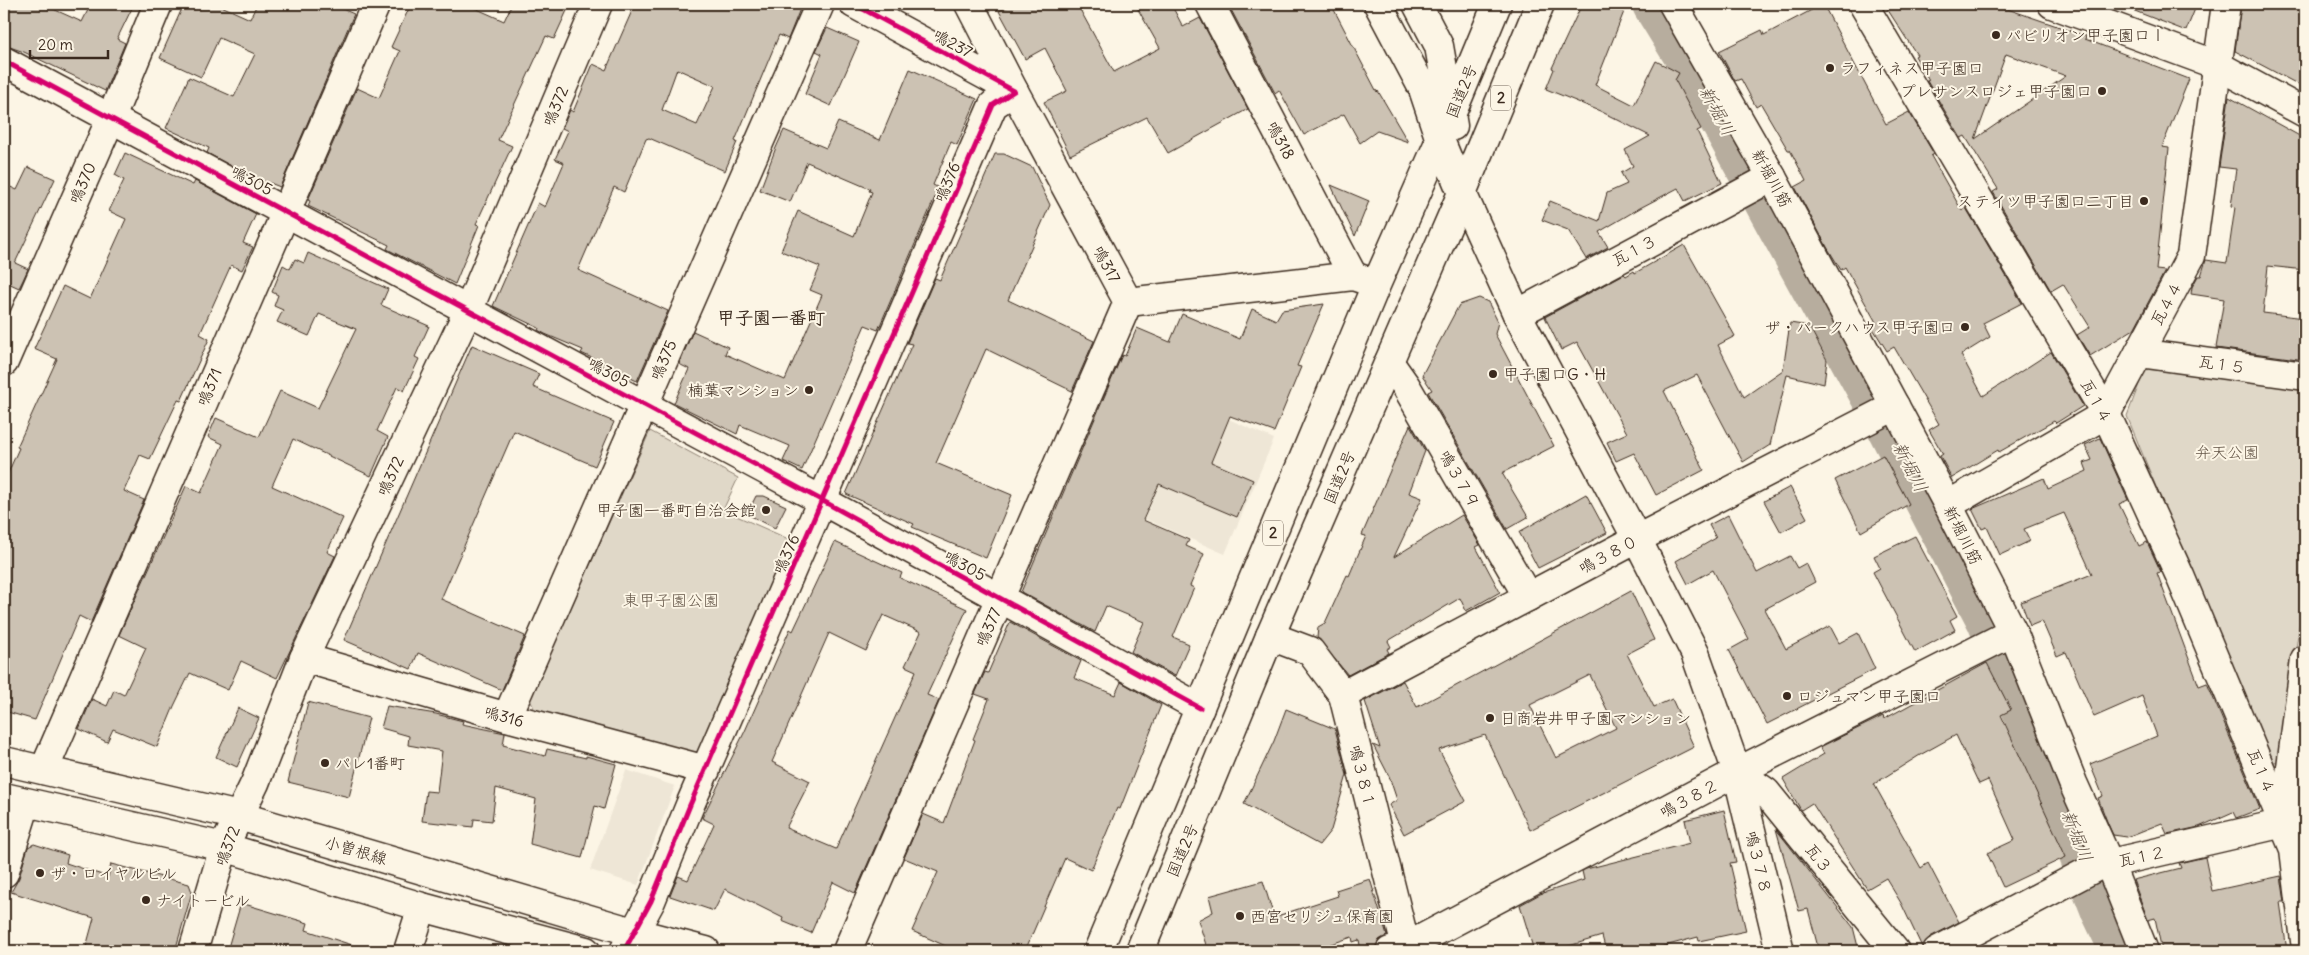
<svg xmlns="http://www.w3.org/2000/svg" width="2309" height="955" font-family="Delius,'Klee One',sans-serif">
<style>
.built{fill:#eee6d6}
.green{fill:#e0d8c8;stroke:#8e8173}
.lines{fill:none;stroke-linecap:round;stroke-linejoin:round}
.river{stroke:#b7ad9e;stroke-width:46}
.building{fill:#ccc2b3;stroke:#3b2a1e;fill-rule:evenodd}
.minor-casing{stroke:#3b2a1e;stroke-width:31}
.major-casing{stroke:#3b2a1e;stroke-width:31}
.highway-casing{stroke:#3b2a1e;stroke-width:31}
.minor{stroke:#fcf5e5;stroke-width:28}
.major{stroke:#fcf5e5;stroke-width:28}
.highway{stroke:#fcf5e5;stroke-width:28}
.cycleway-casing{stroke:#fcf5e5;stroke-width:8}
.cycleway{stroke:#d6006c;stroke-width:5}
.poi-dot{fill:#3b2a1e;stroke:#fcf5e5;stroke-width:2}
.labels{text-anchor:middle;stroke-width:4;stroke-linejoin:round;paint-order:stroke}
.shield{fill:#fcf5e5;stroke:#75675a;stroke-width:1}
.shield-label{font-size:15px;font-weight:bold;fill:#3b2a1e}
.poi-label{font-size:16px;fill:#3b2a1e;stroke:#fcf5e5;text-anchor:start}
.street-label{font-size:16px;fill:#3b2a1e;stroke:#fcf5e5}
.park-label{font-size:16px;fill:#645648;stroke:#fcf5e5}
.water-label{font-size:18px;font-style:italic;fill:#605144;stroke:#fcf5e5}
.neighbourhood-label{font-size:18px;font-weight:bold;fill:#3b2a1e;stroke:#fcf5e5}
</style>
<rect width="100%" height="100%" fill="#fcf5e5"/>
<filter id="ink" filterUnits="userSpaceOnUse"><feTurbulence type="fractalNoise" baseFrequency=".02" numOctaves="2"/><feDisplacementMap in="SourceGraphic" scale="10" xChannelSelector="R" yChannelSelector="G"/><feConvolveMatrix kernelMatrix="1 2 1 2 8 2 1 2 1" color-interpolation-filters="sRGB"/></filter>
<g filter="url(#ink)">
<g class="built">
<path d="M1194,404l80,35 -49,115 -80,-35z"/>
<path d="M626,770l49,16 -37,99 -48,-15z"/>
</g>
<g class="green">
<path d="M2147,363l158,20v202l-25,176 -11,2 -142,-347z"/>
<path d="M650,431l88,47 -15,32 70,31 -94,210 -9,6 -155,-46 -5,-12z"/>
</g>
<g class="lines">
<path class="river" d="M1655,4l38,62 184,337 113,218 114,290 19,40"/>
</g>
<g class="building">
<path d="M4,4h38l40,18 9,-18h43l-17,35 8,4 -20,48 -81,-39 -20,-7z"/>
<path d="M184,4h33l33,15 7,-15h74l23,10 -74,173 -10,-4 -1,3 -62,-33 2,-5 -43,-20 23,-51 45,20 21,-43 -36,-16 -18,39 -41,-19z"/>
<path d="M411,4h55l38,17 8,-17h58l-16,35 -8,-3 -48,104 14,6 -36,78 3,1 -24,59 -68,-35 2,-4 -81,-39 2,-5 -2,-1 49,-112 22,10 21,-47 -9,-4z"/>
<path d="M635,4h167l-14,35 -9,-4 -44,106 2,1 -12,29 -76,-33 -3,1 -22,53 -10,-5 -36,83 90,41 -31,70 -26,-12 1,-2 -31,-14 2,-3 -38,-16 -7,-4 1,-2 -46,-22 45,-103 7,4 19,-44 -9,-4 13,-28 -6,-3 8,-18 3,2 20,-48 13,6zM677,69l38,17 -18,39 -35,-15z"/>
<path d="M1013,4h64l37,68 46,-24 -25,-44h36l12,23 17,-9 48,91 -80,44 -21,-36 -77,38 -26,-53 23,-11 -22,-43 -20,11 -26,-48z"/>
<path d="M1228,4h103l46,88 1,-1 30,51 -31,-11 -17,12 -16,-29 -40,21 -25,-45 -4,3z"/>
<path d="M1582,4h45l-32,81 39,20 22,-44 23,12 -4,7 26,49 -4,2 25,52 -37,18 -7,-13 -38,20 -41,24 9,15 -22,12 -18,-29 -26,-10 8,-19 49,20 8,-28 20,-9 -6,-11 12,-7 -8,-16 25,-14 -50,-25 -54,-22 8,-20 -2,-1z"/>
<path d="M1823,4l63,120 23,-12 25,42 -3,2 31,55 4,-3 56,95 -39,20 7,14 -29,18 22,41 68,-44 32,54 -27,17 -2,-2 -55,31 -1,-2 -46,28 -12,-22 3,-2 -14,-24 10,-6 -45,-77 -7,4 -15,-24 5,-3 -32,-57 -4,3 -14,-23 -32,-60 11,-6 -16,-31h-2l-27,-46 -5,3 -15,-28 -6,2 -16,-30 43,-21 2,5z"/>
<path d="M1884,4h109l93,32 -1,3 104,40 -27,68 7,1 -13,122 9,1 -31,58 -44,27 -13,-21 13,-8 -27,-43 -12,7 -58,-99 5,-3 -33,-53 -4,2 -34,-57 2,-1 -14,-24 2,-1zM2006,54l60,22 -91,63z"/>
<path d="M2123,4h74l-11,27 -64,-25z"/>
<path d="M2241,4h64v84l-70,-37z"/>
<path d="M827,28l32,14 -28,64 -26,-12 17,-40 -6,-3z"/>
<path d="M910,69l67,30 -20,46 -6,-3 -18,43 6,3 -61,142 -13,-5 -63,145 -19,-9 7,-15 -50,-21 -3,9 -63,-31 15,-34 -10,-5 14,-33 35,16 -3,7 60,26 37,-85 -12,-5 10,-23 -39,-16 17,-40 56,25 18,-44 -3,-1 1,-2 -63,-27 -17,40 -30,-12 15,-40 9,-20 42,18 12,-26 42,18z"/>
<path d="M2229,97l76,42v131l-37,-4 -5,47 42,5v42l-89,-12 8,-49 -33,-5 1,-7 6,-11h3l5,-16 21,3 8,-56 -4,-1 5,-37 -17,-2z"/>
<path d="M125,153l68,32 2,-4 61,33 -13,29 10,4 -11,23 -11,-5 -31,69 9,5 -28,62 -3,-1 -28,59 -10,-4 -16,36 20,9 -53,122 -12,-6 -44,104 -31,-9v-229l15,-34 -2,-1 40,-88 -23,-10 15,-32 14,-31 27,13 36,-80 -17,-8 15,-31 -9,-5z"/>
<path d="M995,154h9l28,13 18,38 -42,95 86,41 -22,50 -86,-42 -50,114 76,32 -26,63 -74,-31 2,-3 -68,-30 66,-150 -5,-1 28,-65 5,2z"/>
<path d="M28,167l27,12 -40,84 13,6 -5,11 -4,8 -13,-6 -2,5v-103l13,6z"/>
<path d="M1331,185l38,16 -14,35 -11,-23z"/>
<path d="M1684,245l51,91 -17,9 26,52 39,-27 7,-47 19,3 18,34 -3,24 -37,-9 -17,70 -27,17 -46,-87 -33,16 40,79 -48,25 -22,-42 -18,8 -9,-19 20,-9 -50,-91 -16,8 -16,-33 79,-43 2,2 8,-5 1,2z"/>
<path d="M308,253l80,36 -7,16 48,21 -14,31 4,2 -15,32 -7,-4 -20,44 11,6 -17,39 -78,-37 -21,47 71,32 -16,34 8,4 -58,122 -36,-17 -13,29 -38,-17 -16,33 -17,41 -44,-18 -6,13 -28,-13 13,-30 15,7 7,-16 10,5 22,-47 -27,-13 67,-149 15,7 22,-49 -15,-7 8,-19 43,19 21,-46 38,17 38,-79 -37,-15 -10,22 -32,-14 6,-12 -9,-4 4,-11 -6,-3 11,-27 7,4 5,-10 9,4z"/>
<path d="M1479,298l9,4 10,20 -3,12 59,112 -52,27 26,44 -21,12 -79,-137 4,-2 -10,-15 37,-70z"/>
<path d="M1324,304l-27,62 4,1 -27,65 -44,-16 -19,46 42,18 -16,37 -78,-33 -16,36 46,20 -3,6 18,8 -14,32 4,2 -21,49 16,7 -14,32 -44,-24 13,-30 -38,-16 -11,26 -74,-40 101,-237 3,1 12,-28 33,14 12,-28 58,25 12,-30 24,11 6,-10z"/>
<path d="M472,345l67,29 -6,13 81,35 -19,44 -81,-35 -73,168 84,37 -23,54 -84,-37 -7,16 -67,-29z"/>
<path d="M1410,425l15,26 -16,42 13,5 -28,59 68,-42 18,30 -4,2 24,45 -34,19 -6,-13 -72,43 3,6 -4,2 2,4 -41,22 -31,-37 1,-11 7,-4 22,-48 2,1 17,-40 -4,-1z"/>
<path d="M2100,438l28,62 -9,4 20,42 8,-4 14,30 -4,1 42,113 8,-3 53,126 -24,9 -3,-6 -34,15 -32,7 -5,-11 -35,14 -14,-2 -5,-11 -10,-26 5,-2 -13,-32 67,-28 -15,-40 -48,21 -28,-65 -9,4 -15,-35 -12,5 -9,-24 71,-28 -28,-61 -40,16 6,12 -30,14 -13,-28 -5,2 -10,-20 72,-31 4,11 39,-18 -3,-8 8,-3 -7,-15z"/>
<path d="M1883,455l26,49 -48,28 -26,-52z"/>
<path d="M1790,487l17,31 -26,14 -17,-31z"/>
<path d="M1586,494l21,39 -69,35 -19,-36z"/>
<path d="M756,496h8l22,10 -11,22 -28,-14z"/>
<path d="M1728,515l29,58 33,-17 7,12 9,-5 9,19 -50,27 21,40 44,-23 9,17 19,-10 17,36 -108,55 -38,-74 20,-11 -36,-69 -25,14 -12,-23 40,-23 -7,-13z"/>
<path d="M1915,536l42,80 -7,4 5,10 -40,22 -42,-80 7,-4 -6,-12z"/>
<path d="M835,542l67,31 -2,5 67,31 -40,86 12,5 -84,193 -22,-11 -22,51 -29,-12 1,-3 -58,-29 -11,22 -44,-15 8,-20 10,4 26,-56 -12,-6 43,-87 45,-102 3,2zM883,615l38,17 -16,34 11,5 -80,178 -50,-21 24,-47 -38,-19 57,-129 37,18z"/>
<path d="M1631,591l23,49 -27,14 27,53 18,-8 22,48 -164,83 -45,-95 -46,15 27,51 -62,33 -15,-29 8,-5 -8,-24 -16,-31 7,3 -15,-47 38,-20 14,26zM1590,675l26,53 -60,30 -26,-53z"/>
<path d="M1010,622l71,39 -7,17 41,17 6,-13 40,23 -41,104 -3,-1 -26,62 -26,-12 -40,93h-68l-45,-20 26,-59 -34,-14 19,-44 21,9 31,-83 -2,-1 16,-40 -14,-5 10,-22 3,1z"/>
<path d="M1987,663l24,47 -10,5 65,142 -63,30 -16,-34 28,-13 -27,-60 -9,4 -23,-49 -36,20 -46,29 47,84 7,-5 31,59 -29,15 -8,10 -21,-44 -15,-25 -19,11 -55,-86 -11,7 -18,-31 41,-25 -4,-7 63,-31 1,3z"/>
<path d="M308,702l61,16 -20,79 -61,-15z"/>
<path d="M387,706l49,8 27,7 -1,3 43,9 -2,12 42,11 2,-7 39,9v-2l30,8 -12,45 -9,-3 -13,52 -52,-14 6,-45 -40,-11 -4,33 -18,-2 -1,8 -51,-6 4,-30 11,1 5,-41 -34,-6 1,-9 -28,-8z"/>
<path d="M238,708l21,10 -22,49 -21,-10z"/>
<path d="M1286,709l49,20 12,46 -16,55 -12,15 -75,-41 30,-63z"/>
<path d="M1724,810l12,52 -6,1 16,68 -47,10 -1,-4 -52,14h-40l-4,-15 -50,15h-18l-14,-46 20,-11 44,-14 -2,-9 4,-2 104,-26 -5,-23z"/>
<path d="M1776,829l77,98 6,24h-40l-11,-42 -9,2z"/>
<path d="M34,844l34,11 -2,8 42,14 3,-13 78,20 3,8 -17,59h-90l9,-33 -83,-26 8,-14 9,-31z"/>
<path d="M2205,857l7,34 69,-15 4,26h-5l7,49h-125l-7,-33 -7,2 -15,-40 48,-12 -2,-5z"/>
<path d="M1370,879l17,57 -8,4 -4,11h-14l-2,-11 -6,2 -1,-5 -42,14h-102l-10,-31 15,-8 -4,-16 54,-15 11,36 64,-21 -2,-6z"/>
<path d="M241,903l67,20 -2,7 52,17 -1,4h-130z"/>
</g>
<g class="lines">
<defs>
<g id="minor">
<path d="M969,4l45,87 114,211"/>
<path d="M1210,4l143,272"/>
<path d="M1673,4l99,173 176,328 65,127 60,151 36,80 35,88"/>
<path d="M1863,4l243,410 74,162 114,273 11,92"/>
<path d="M4,61l819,440 377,207"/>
<path d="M1462,193l55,121 120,225 58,114 42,119 43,179"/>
<path d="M1128,302l225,-26 15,5"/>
<path d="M1517,314l255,-137"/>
<path d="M2139,353l166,23"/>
<path d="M4,362l107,-244 47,-114"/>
<path d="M1389,362l17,24 122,211"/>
<path d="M1948,505l158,-91 85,-158 35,-252"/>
<path d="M1270,636l40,15 33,44 64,256"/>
<path d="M304,658l203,59 199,53"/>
<path d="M1343,695l294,-156 258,-133"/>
<path d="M507,717l313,-713"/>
<path d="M4,761l235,55 394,116 73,19"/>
<path d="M44,770l332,-766"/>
<path d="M1737,772l29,20 129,159"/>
<path d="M4,797l220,50 198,60 164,44"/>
<path d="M2284,821l21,-162"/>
<path d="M4,873l22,-70"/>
<path d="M193,951l31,-104 31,-64 49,-125 164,-347 130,-307"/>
<path d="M408,951l14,-44"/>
<path d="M624,951l27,-50 39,-96 303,-700 21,-14 -160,-87"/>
<path d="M847,951l281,-649"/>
<path d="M1390,951l16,-4 36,-19 295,-156 276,-140"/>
<path d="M1937,951l161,-85 186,-43 17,2"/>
</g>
<g id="major">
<path d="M1378,4l45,85 17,51 22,53"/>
<path d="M1417,4l22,42 14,80"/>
<path d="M2052,4l165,61 88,48"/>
</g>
<g id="highway">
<path d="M1098,951l278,-666 75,-170 46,-111"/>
<path d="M1140,951l130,-315 192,-443 78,-189"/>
</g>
</defs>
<use href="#minor" class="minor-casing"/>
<use href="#major" class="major-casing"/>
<use href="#highway" class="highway-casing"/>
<use href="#minor" class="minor"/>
<use href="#major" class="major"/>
<use href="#highway" class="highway"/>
<defs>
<g id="cycleway">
<path d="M4,61l819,440 377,207"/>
<path d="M624,951l27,-50 39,-96 303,-700 21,-14 -160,-87"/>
</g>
</defs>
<use href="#cycleway" class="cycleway-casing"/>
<use href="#cycleway" class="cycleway"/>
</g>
</g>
<g class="poi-dot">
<circle cx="1996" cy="35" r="5"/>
<circle cx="1830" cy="68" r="5"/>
<circle cx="2102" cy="91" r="5"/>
<circle cx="2144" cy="201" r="5"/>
<circle cx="1965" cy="327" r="5"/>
<circle cx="1493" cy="374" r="5"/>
<circle cx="809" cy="390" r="5"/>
<circle cx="766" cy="510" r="5"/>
<circle cx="1787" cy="696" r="5"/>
<circle cx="1490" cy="718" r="5"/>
<circle cx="325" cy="763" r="5"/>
<circle cx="40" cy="873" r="5"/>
<circle cx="146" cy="900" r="5"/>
<circle cx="1240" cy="916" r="5"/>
</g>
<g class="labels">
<g class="shield">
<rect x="1491" y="85.5" width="20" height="25" rx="4"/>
<rect x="1263" y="520.5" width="20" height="25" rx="4"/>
</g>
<g class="shield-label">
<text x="1501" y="103">2</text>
<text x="1273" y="538">2</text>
</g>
<g class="poi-label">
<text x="2006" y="41">パビリオン甲子園口Ⅰ</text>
<text x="1840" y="74">ラフィネス甲子園口</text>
<text x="2092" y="97" text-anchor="end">プレサンスロジェ甲子園口</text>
<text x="2134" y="207" text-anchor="end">ステイツ甲子園口二丁目</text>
<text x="1955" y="333" text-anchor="end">ザ・パークハウス甲子園口</text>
<text x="1503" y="380">甲子園口G・H</text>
<text x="799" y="396" text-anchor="end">楠葉マンション</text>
<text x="756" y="516" text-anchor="end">甲子園一番町自治会館</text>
<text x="1797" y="702">ロジュマン甲子園口</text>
<text x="1500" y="724">日商岩井甲子園マンション</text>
<text x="335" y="769">パレ1番町</text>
<text x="50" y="879">ザ・ロイヤルビル</text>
<text x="156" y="906">ナイトービル</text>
<text x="1250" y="922">西宮セリジュ保育園</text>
</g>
<g class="street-label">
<text transform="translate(953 43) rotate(29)" y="6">鳴237</text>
<text transform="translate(1461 91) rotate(-68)" y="6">国道2号</text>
<text transform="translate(555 106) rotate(-67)" y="6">鳴372</text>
<text transform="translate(1281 140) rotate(62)" y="6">鳴318</text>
<text transform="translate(1772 178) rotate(61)" y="6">新堀川筋</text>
<text transform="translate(252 180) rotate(28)" y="6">鳴305</text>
<text transform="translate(947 182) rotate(-67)" y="6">鳴376</text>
<text transform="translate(82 183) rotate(-66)" y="6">鳴370</text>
<text transform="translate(1634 250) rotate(-28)" y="6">瓦１３</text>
<text transform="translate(1107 264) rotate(62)" y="6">鳴317</text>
<text transform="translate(2166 303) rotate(-62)" y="6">瓦４４</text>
<text transform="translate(663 360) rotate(-66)" y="6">鳴375</text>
<text transform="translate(2222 364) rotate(8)" y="6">瓦１５</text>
<text transform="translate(609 372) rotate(28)" y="6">鳴305</text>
<text transform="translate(209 387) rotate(-67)" y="6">鳴371</text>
<text transform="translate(2097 401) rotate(61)" y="6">瓦１４</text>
<text transform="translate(390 476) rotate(-65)" y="6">鳴372</text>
<text transform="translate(1339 477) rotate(-67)" y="6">国道2号</text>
<text transform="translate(1460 479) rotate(60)" y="6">鳴３７９</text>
<text transform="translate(1963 535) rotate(63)" y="6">新堀川筋</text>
<text transform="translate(786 554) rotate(-66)" y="6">鳴376</text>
<text transform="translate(1608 554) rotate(-28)" y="6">鳴３８０</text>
<text transform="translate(965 565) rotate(29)" y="6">鳴305</text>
<text transform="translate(988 627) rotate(-66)" y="6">鳴377</text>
<text transform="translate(504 716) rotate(16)" y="6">鳴316</text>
<text transform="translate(2262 771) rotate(67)" y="6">瓦１４</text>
<text transform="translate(1363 776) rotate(76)" y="6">鳴３８１</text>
<text transform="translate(1689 798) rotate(-28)" y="6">鳴３８２</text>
<text transform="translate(227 846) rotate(-69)" y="6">鳴372</text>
<text transform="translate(356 850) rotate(16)" y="6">小曽根線</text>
<text transform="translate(1182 850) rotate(-67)" y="6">国道2号</text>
<text transform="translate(2142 856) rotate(-12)" y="6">瓦１２</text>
<text transform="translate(1819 858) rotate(51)" y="6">瓦３</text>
<text transform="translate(1759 862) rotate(76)" y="6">鳴３７８</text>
</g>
<g class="park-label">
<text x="2227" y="458">弁天公園</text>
<text x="671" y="606">東甲子園公園</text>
</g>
<g class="water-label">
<text transform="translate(1717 111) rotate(61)" y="6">新堀川</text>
<text transform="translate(1910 467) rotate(63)" y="6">新堀川</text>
<text transform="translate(2077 836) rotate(68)" y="6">新堀川</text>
</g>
<g class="neighbourhood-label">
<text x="771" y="324">甲子園一番町</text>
</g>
</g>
<rect width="2309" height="955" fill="none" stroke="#fcf5e5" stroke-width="20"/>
<rect x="10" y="10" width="2289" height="935" fill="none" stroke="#3b2a1e" stroke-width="2" filter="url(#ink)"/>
<path d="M30 50v8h78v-8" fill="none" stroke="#3b2a1e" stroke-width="2.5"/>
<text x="38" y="50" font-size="15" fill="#3b2a1e" stroke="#fcf5e5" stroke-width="4" paint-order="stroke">20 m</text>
</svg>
